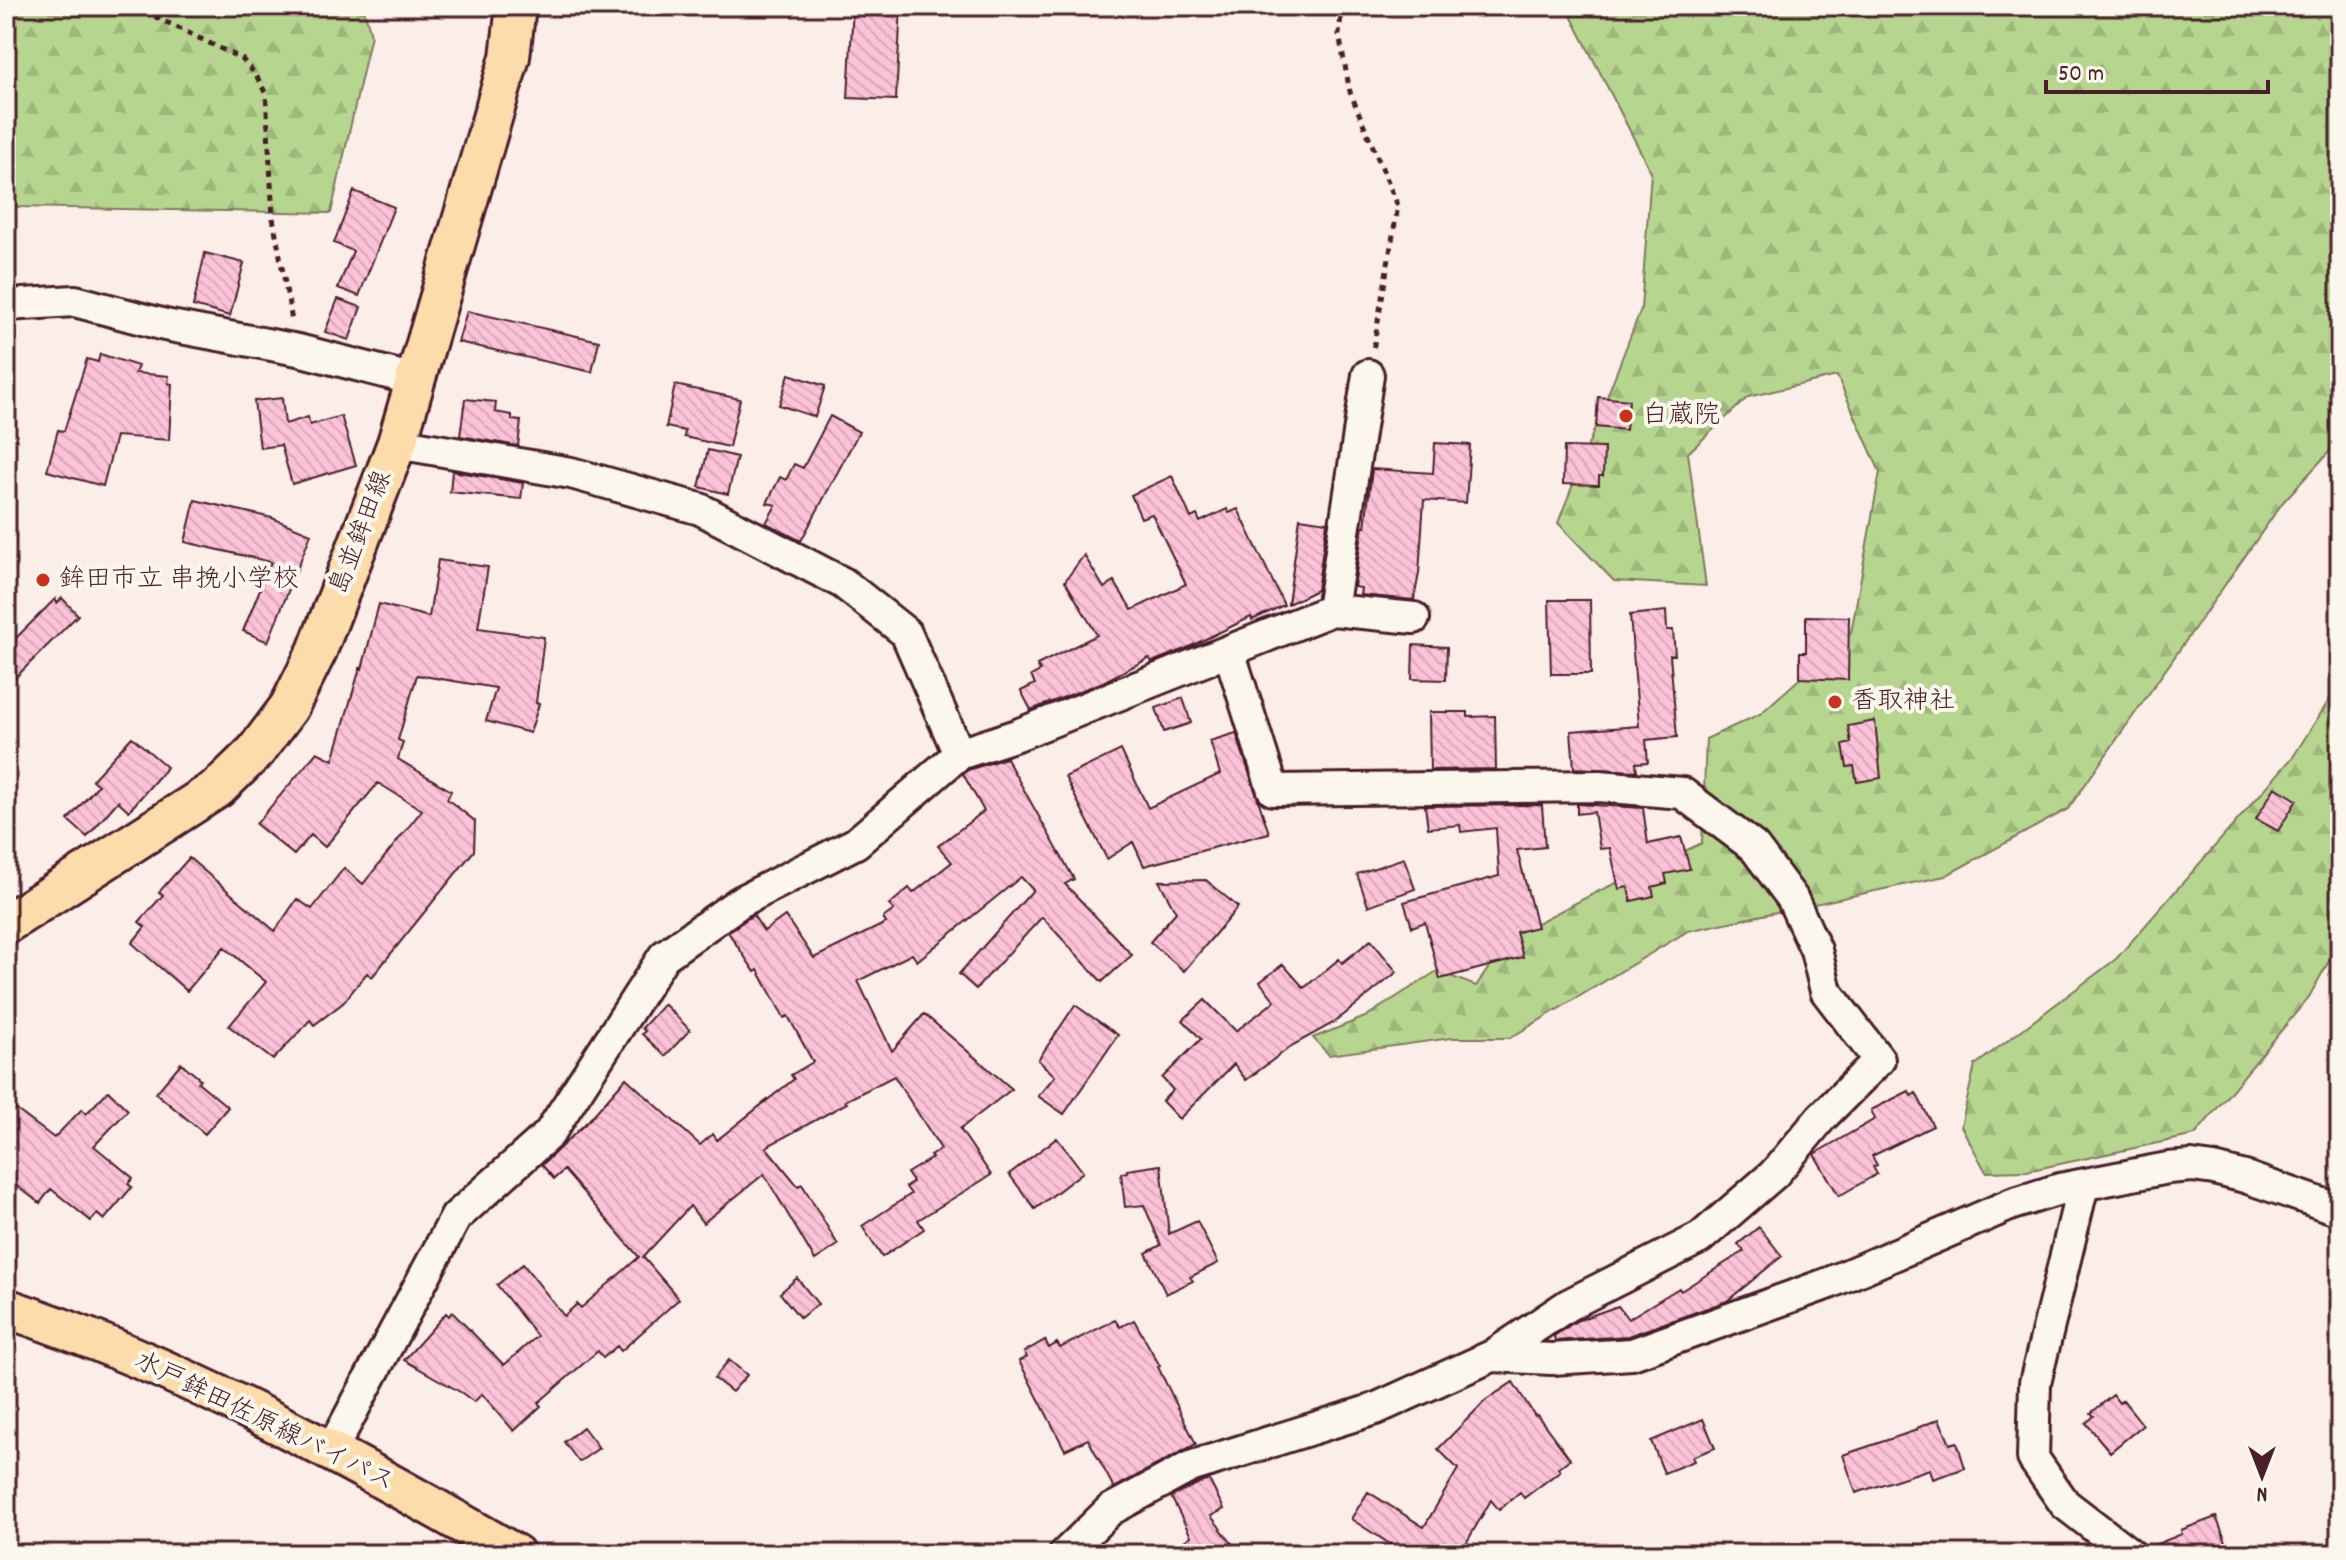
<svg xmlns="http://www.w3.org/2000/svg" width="2346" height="1560" viewBox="0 0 2346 1560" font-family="Dekko,'Klee One',sans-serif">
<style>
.forest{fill:url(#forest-firs);stroke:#807a5d;stroke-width:2}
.building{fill:url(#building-back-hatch);stroke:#4a1f2b;stroke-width:2}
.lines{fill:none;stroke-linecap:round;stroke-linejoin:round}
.minor-casing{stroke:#4a1f2b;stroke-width:36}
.major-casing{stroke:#4a1f2b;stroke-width:44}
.path{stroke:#4a1f2b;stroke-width:5;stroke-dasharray:6 6;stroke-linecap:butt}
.minor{stroke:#fbf7ec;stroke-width:30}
.major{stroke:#fddcac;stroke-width:38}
.poi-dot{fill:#c8321e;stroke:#fbf7ec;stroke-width:3}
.labels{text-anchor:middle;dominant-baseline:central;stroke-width:8;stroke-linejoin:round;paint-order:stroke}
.poi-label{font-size:26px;fill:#4a1f2b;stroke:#fbf7ec;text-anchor:start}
.street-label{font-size:26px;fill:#4a1f2b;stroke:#fbf7ec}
</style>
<defs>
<pattern id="forest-firs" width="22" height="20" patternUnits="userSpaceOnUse" patternTransform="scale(2)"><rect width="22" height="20" fill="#b6d68f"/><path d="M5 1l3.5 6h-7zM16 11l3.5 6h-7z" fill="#9eb77c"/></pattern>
<pattern id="building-back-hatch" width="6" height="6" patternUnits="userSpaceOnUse" patternTransform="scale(2)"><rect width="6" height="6" fill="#fcc3d8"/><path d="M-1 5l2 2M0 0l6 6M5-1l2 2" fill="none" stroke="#daa7ba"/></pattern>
</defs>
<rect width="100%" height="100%" fill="#fbede8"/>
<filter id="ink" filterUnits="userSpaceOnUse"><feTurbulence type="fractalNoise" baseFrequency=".0125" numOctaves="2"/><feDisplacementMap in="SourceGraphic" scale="16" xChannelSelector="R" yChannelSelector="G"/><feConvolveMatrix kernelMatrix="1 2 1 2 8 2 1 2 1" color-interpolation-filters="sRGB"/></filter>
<g filter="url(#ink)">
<path class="forest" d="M6,6h357l8,29 -40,178 -313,-6 -12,-22z
M1566,6h774v434l-57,62 -215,307 -123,67 -257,55 -178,107h-59l-122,17 -16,-17 52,-21 72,-46 39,15 34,-49 87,-45 105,-49 4,-104 54,-25 91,-81 29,-161 -43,-96 -89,21 -60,56 18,133 -92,-5 -56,-58 83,-214 10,-137z
M2340,683v258l-31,56 -114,138 -168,36 -41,1 -25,-46 14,-61 141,-106 177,-202z"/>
<path class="building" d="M853,6h48l-5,94 -48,-2z
M354,191l40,16 -35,89 -21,-8 15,-37 -19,-8z
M205,253l39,10 -14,53 -37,-10z
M338,299l23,8 -12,33 -24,-8z
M467,311l132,30 -7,31 -134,-30z
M100,354l38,12 -3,7 34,3 -1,7 4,1 -3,56 -53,-4 -13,50 -56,-15 11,-41 6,1 23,-72 11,3z
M789,374l36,12 -10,31 -36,-12z
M675,385l65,14 -11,48 -45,-10 1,-6 -19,-4z
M1598,397l31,3 -3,30 -30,-3z
M282,398l3,26 23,-7 2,8 31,-9 15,49 -64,19 -11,-39 -21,3 -6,-47z
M465,399l31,3 -1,10 17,3v5l9,1 -3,25 -58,-10z
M830,416l29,16 -58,109 -35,-18 10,-18 -9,-2 13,-26 6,3 8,-16 9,4z
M1435,443l35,2 -4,58 -42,-3 -5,73 -5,27 -54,-5 1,-7 -7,-1 9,-61 2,1 7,-58 61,4z
M1564,447l40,1 -1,28h-4v9l-36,-1z
M708,450l29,7 -9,37 -29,-7z
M452,471l71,12 -2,16 -71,-7z
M1172,476l19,42 6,-3 3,7 27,-13 2,4 9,-4 46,96 -32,15 -1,-3 -64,31 -35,14 -3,-4 -46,24 -72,28 -10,-19 14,-7 -4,-8 9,-5 -3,-6 60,-30 -32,-54 19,-26 20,33 10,-7 18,29 54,-26 -34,-70 -11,4 -10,-23z
M195,500l77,18 39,16 -43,108 -25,-11 28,-69 -86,-20z
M1300,518l27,4 -10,68 -29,14z
M438,560l50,7 -10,61 66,9 -8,66 3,1 -9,29 -44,-12 10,-33 -79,-13 -19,65 5,2 -5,17 53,32 -4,8 28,22 -1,30 -102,126 -5,-4 -24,30 -29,22 -4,-5 -37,40 -44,-34 37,-44 -42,-35 -37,44 -55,-48 13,-16 -6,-5 24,-27 -4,-3 30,-34 86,73 22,-32 15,10 32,-41 19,16 59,-74 -44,-27 -53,64 -14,-12 -17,20 -38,-31 61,-72 16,8 27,-92 2,1 17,-65 50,13z
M62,598l16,17 -72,72v-39l49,-49 2,4z
M1549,600h41l1,74h-40z
M1666,611l1,19h6l2,25h-5l7,82 -31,3 2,22 -12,1 1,8 -63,-3 -3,-37 68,-5 -9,-111z
M1806,616l43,1 -1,63 -48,-2v-26h6z
M1413,645l34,2 -1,33 -34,-1z
M1183,698l8,25 -27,9 -8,-24z
M1429,712h39v5l27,-1 1,53 -66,1z
M1875,721l6,57 -24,4 -3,-16 -7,1 -4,-22 8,-2 -3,-17z
M1236,733l33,100 -125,33 -11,-24 -26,17 -42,-82 56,-27 27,58 72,-34 -10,-33z
M132,737l35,30 -38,44 -11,-10 -31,36 -19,-17 30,-35 -6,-5z
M1006,758l68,121 -9,5 67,71 -30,27 -60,-65 -66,72 -17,-15 74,-84 -12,-13 -104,84 -5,-7 -54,27 34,70 32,-37 88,75 -52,40 31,46 -73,45 6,9 -42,28 -20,-31 49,-32 -5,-7 7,-5 -6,-9 25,-15 -2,-2 11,-7 -47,-73 -49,25 2,2 -81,44 32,39 4,-2 36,61 -23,15 -51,-86 -61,49 -13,-17 -47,51 36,42 -58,52 -4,-5 -14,12 -5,-7 -60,52 3,3 -27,25 -32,-37 -8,8 -12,-9 -58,-33 42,-47 3,3 3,-4 52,53 33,-29 -40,-51 26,-21 41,52 13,-12 4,4 58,-51 -75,-87 -10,9 -12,-14 47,-45 37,-42 74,67 13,-11 4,6 77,-61 -3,-4 22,-13 -25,-46 -4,2 -26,-48 -3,2 -27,-40 25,-17 11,16 21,-15 29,42 72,-35 -3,-5 11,-8 -5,-5 20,-17 4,5 39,-31 -14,-16 46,-35 -21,-37 5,-4z
M2275,787l22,13 -19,31 -22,-12z
M1577,804l66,4 5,36 33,-7 9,32 -25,5 2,9 -15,4 2,9 -23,5 -3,-14 -9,2 -9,-41 -10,1 -6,-37 -17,2z
M1542,805l3,42 -28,3 20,77 -21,5 7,25 -83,22 -15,-57 -13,5 -8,-25 95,-26 -3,-48 -35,4 -1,-7 -32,3 -3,-22z
M1404,858l11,31 -47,17 -11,-32z
M1206,880l32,27 -54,64 -34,-29 26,-30 -17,-31z
M1371,940l26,32 -62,50 -42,23 -47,35 -12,-16 -55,55 -17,-18 11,-11 -11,-12 39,-39 -18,-19 22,-20 31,31 39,-30 -15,-19 23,-18 21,24 35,-29 3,4z
M664,1004l26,26 -25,26 -23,-22 3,-3 -3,-3z
M1075,1005l43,30 -54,79 -26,-18 17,-20 -17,-16z
M181,1063l19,16 -2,3 30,25 -23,27 -49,-41z
M108,1091l20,19 -34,36 39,32 -5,6 4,3 -28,33 -7,-6 -6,7 -40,-32 -11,14 -34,-25v-76l48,36 28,-29 4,5z
M1909,1091l2,5 5,-3 17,33 -61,30 5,9 -4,2 4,7 -38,22 -25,-42 61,-35 -4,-9z
M1057,1138l26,34 -48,37 -26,-35z
M1161,1165l8,69 28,-13 21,42 -28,14 3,4 -27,13 -20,-41 15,-8 -17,-40 -19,2 -4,-34 7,-1 -1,-2z
M1759,1227l23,29 -55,45 -99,35 -73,5 -1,-5 22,-15 42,-15 10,13 51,-31 2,3 63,-40 -6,-7z
M797,1278l21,26 -18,14 -20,-25z
M1115,1320l5,7 14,-7 26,46 -2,1 38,77 -82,44 -26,-49 -23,11 -46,-89 8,-4 -3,-5 21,-12 4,8 8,-5 3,5z
M729,1360l18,15 -15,17 -18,-14z
M1513,1382l22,34 2,-1 33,44 -12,9 2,3 -36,27 -4,-6 -21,18 -8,-10 -31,54h-70l3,-8 -42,-27 17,-27 56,35 34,-58 -20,-20 48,-49z
M2113,1395l6,8 4,-3 20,25 -33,27 -24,-29 8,-7 -3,-3z
M1703,1419l12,29 -23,9 2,4 -30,12 -13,-32z
M1939,1419l11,25 7,-2 8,26 -32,11 -3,-10 -74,24 -13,-38 74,-25v-2z
M583,1427l16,21 -20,14 -15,-20z
M1209,1480l15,29 -13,7 29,38h-74l25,-18 -20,-39 26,-13z
M2216,1517l15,37h-83l-1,-6 35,-14 -1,-4z"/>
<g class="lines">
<g class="minor-casing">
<path id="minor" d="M6,305l69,-4 90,24 133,25 117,30
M397,443l174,30 129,36 143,74 63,50 53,121
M1332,610l36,-235
M2083,1185l-48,198 -2,75 32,46 65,50
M1492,1356l60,3 80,-5 197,-71 183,-79 48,-15 108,-21 24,-2 22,3 31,8 95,33
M331,1451l125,-234 93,-83 115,-178 76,-54 116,-59 103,-89 58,-19 315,-125 82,8
M1065,1554l45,-44 80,-43 185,-58 117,-53 76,-51 132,-67 74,-64 47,-56 58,-58 -53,-69 -10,-41 -24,-52 -38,-51 -72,-54 -83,-7 -326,4 -44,-139"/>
</g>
<g class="major-casing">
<path id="major" d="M6,924l212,-136 38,-37 33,-44 28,-56 80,-208 113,-386 6,-51
M6,1308c179,60 346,152 509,246"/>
</g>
<path class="path" d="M133,6l109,53 14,16 10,19 7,124 19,103
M1342,6l-3,28 11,58 48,114 -25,144"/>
<use href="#minor" class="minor"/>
<use href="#major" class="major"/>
</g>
</g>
<g class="poi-dot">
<circle cx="1626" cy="416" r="8"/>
<circle cx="43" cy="580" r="8"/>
<circle cx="1835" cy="702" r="8"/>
</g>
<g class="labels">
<g class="poi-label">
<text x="1642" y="416">白蔵院</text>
<text x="59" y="580">鉾田市立 串挽小学校</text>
<text x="1851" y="702">香取神社</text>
</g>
<g class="street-label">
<text transform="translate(362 533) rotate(-69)">島並鉾田線</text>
<text transform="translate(264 1423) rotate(26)">水戸鉾田佐原線バイパス</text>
</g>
</g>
<rect width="2346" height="1560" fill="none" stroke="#fbf7ec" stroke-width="32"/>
<rect x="16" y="16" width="2314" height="1528" fill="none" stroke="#4a1f2b" stroke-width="3" filter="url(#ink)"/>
<g transform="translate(2262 1476) rotate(180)" stroke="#fbf7ec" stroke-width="6" paint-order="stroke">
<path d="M0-6L14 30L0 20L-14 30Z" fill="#4a1f2b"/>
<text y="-12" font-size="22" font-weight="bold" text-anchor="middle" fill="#4a1f2b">N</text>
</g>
<path d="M2046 80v12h222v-12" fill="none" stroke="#4a1f2b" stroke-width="4"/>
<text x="2058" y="80" font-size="24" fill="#4a1f2b" stroke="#fbf7ec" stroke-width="6" paint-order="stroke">50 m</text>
</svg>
